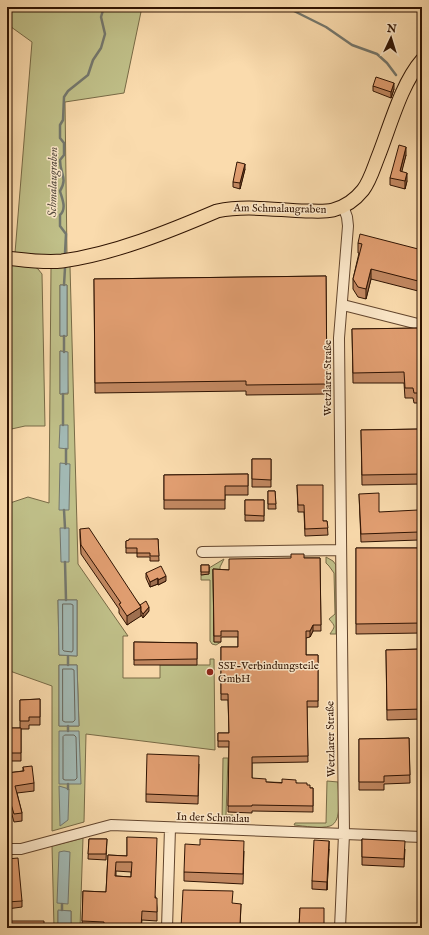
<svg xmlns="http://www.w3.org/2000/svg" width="429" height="935" viewBox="0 0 429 935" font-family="'IM FELL English',serif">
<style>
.green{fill:#c0c089;stroke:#786a46;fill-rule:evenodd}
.water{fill:#a2b9b4;stroke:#74776d}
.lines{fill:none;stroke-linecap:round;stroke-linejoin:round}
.shore{stroke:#68665b;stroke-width:1}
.stream{stroke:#74776d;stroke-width:2.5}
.minor-casing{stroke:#62452d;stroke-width:12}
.major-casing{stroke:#2f1302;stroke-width:15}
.minor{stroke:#fce8ca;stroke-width:10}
.major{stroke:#fadbad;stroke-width:13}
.wall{fill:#c28861;stroke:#2f1302;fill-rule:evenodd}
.shaded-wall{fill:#9e6f4f;stroke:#2f1302}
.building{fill:#e19e71;stroke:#2f1302;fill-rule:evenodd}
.poi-dot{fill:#8f2418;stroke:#fce8ca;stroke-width:1.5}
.labels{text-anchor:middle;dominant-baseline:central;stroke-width:3;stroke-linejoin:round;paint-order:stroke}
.street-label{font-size:11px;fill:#2f1302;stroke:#fce8ca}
.poi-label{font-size:11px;fill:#2f1302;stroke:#fce8ca;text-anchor:start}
.water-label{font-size:12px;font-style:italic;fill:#574d40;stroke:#fce8ca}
</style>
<rect width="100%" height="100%" fill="#fadbad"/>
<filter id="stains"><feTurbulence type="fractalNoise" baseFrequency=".005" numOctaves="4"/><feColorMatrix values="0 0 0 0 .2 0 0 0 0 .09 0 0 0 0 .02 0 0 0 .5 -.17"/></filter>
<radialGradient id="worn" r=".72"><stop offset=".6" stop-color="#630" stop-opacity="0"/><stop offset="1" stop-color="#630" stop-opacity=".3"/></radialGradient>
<path class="green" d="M7,7h135l-18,86 -59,9 2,154 -52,-3 17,-211 -25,-18z
M7,263l28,4 3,2 4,5 3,152h-20l-18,4z
M70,266l8,298 50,72h-5v42h37v-13h50v-6h4l1,91 -129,-16 -2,88 -32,9v-145l-45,-16v-166l21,-7 21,6 2,-236zM60,285h7v51h-7zM60,351l7,1 1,42h-8zM58,600h19v56l-18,-1zM59,665h18l2,61h-20z
M326,557l7,4 3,4v69h-6c5,-8 6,-7 -1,-15l6,-5 -1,-41 -5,-7 -3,-3z
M224,559l-4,8v3h-7l1,72h7l-5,3 -4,-1 -2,-3v-61h-9v-5l8,-1v-6z
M223,758h5l-2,57h7v8h-11z
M327,781l11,1c0,11 5,40 -8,44 -9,3 -26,0 -36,-1l1,-2h31z
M83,838l-3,90h-9v-17h-13v17h-4l-2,-82z"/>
<path class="water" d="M60,285h7v51h-7z
M60,351l8,1v41l-8,1z
M60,425h8v24l-9,-1z
M60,463l10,1 -1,46h-10z
M60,528h9v34h-8z
M58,600h19v56l-18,-1z
M59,665h18l2,61h-20z
M59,731h20l2,53h-22z
M59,786l10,3 -1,31 -8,6z
M64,851l6,1 -2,52 -11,-1 2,-51z
M58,910l13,1v17h-13z"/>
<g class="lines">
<path class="shore" d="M63,604h8l2,1v45l-1,2 -8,-1 -1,-1z
M63,669h9l2,1 1,50 -2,2h-8l-2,-1z
M65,735h9l2,2 1,41 -2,2h-10l-2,-1v-42z"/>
<path class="stream" d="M286,7l40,20 26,18 25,9 10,9 9,12
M65,253l1,-19 -6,-8v-11c7,-7 2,-16 0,-24 8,-13 0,-17 0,-31l4,-5v-12l-4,-5v-13l3,-5 1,-23 4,-6 20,-16 5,-15 8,-12 4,-14 -4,-17 3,-10
M64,285l1,-17
M64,336v16
M63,394v31
M66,449v15
M64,510l1,18
M65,562l1,38
M68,656v9
M68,726v5
M68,784v5
M62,910v-6"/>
<g class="minor-casing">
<path id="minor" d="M343,305l79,20
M202,552l139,-2
M7,849h14l90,-24 311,12
M167,928l3,-100
M340,928l4,-94 -5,-496 9,-112 -1,-9 -4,-11"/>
</g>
<g class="major-casing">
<path id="major" d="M7,258c18,2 37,5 55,3 52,-7 108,-30 155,-50 29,-6 59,-1 89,0 8,0 19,1 27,-1 12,-3 22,-10 30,-20 7,-9 11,-23 15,-33 12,-30 23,-73 44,-97"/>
</g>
<use href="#minor" class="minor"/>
<use href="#major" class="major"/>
</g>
<path class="wall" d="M373,86l21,3 -3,9 -18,-7z
M406,155l-5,17 6,9 -2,8 -15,-4v-7z
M245,169l-5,20 -7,-2v-5z
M358,243l64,7v42l-51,-13 -5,20 -8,-2 -5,-8v-10l6,-26h-1z
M326,276l1,118 -81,1v-4l-151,2 -1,-114z
M422,328v75h-8l-1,-5h-8l-1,-15h-51l-1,-54z
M422,429v55l-60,1 -1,-55z
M252,459h19v28h-19z
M248,474v21h-23v14h-61v-34z
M297,485l26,36h4l1,14 -23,1 -1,-24h-6z
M268,491h7l1,18h-8z
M359,494l20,18 40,20v8l-58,2z
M245,500h19v21h-19z
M80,529l60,76 9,6 -6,7 -2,-3 -14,10 -8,-12v-4l-38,-55 -1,-17z
M158,539l1,22h-9v-4h-13v-4h-11v-12z
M356,548h66v85l-66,1z
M304,558h16l1,73h-8l-3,6 -4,1v17h12v52h-11l1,55 -56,1v15l14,4 30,1 11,2 3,3h3v24l-61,-1v2l-24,-1 1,-65h-11v-14h11l-1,-33h-7v-53h17v-10h-17v5h-7l-1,-73 16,1z
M201,565h8v9l-8,1z
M146,573l20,8 -8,4v-1l-8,3 -4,-9z
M134,642l63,1v22h-63z
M422,649v70l-35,1 -1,-70z
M40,699v26h-11v4h-8v32h-12v-11h-2v-22h13v-28z
M409,738l1,45 -26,1v6h-25v-51z
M199,764l-1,40 -52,-2v-8z
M23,767l11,16v8l-17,2 5,20v8l-8,1 -7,-25v-24l16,-2z
M127,837l29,61 1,10v13l-15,-1 -1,8h-59l1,-37 23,1 2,-37 19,1zM116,871l15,1v5l-15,-1z
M89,839h18l-1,21 -18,-1z
M362,839l43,10 -1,18 -42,-2z
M329,849l-2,41 -15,-1v-8z
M244,851l-1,33 -59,-3v-9z
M7,859l15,42v6l-15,2z
M300,908l24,20h-25z"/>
<path class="shaded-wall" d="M394,83v6l-3,9v-6z
M406,147v8l-6,24v-8z
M245,164v5l-5,20v-6z
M407,173v8l-2,8v-8z
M371,269v10l-5,20v-10z
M166,576v5l-8,4v-5z
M158,578v6l-8,3v-5z
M141,607v9l-14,9v-9z
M149,607v4l-6,7v-4z
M313,625v6l-3,6v-6z
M329,841v8l-2,41v-8z
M241,904l-1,24h-8v-1z"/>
<path class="building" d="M376,77l18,6 -3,9 -18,-6z
M399,145l7,2 -6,24 7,2 -2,8 -15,-3z
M237,162l8,2 -5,19 -7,-1z
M360,234l62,16v32l-51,-13 -5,20 -8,-2 -5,-8 9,-35 -4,-1z
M326,276l1,108 -81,1v-4l-151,2 -1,-104z
M422,328v65h-8l-1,-5h-8l-1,-16 -51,1 -1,-44z
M422,429v45l-60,1 -1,-45z
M252,459h19v21l-19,-1z
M248,474v12h-23v14h-61v-25z
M297,485h26v36h4l1,7 -23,1 -1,-24h-6z
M268,491h7l1,13h-8z
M379,493v19l39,-2 1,22 -58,2 -2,-40z
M245,500h19v16l-19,-1z
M89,528l52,79 -14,9 -8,-12 2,-1 -40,-58 -1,-16z
M129,539h29l1,17h-9v-3h-13v-5h-11v-7l3,-1z
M356,548h66v75l-66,1z
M291,554h13v4h16l1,67h-8l-3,6h-4v24h12v46h-11l1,55 -56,1v21l14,1v3l16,1v-4l14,1v3h11v2h3v3h3v18l-61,-1v1h-24l1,-65h-11v-8h11l-1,-39h-7v-47h17v-16h-17v5h-7l-1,-67 16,1v-11l62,-1z
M201,565h8v7h-8z
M161,566l5,10 -8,4v-2l-8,4 -4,-9z
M146,601l3,6 -6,7 -2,-3v-4l-1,-2z
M134,642l63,1v16l-63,1z
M422,649v60l-35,1 -1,-60z
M40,699v18h-11v4h-9v-21z
M7,728h14v25h-12v-11h-2z
M409,738l1,37 -26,1v6h-25v-43z
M147,754l52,2 -1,40 -52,-2z
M32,766l2,17 -19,3 7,27 -8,1 -7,-23v-18l17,-2 -1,-4z
M127,837l30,1 -2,60h2v14l-15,-1 -1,17h-31v-3h-6v-3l-22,-1 1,-30 23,1 2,-37 19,1zM116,862h16l-1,15 -16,-1z
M89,839h18l-1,15h-18z
M200,839l44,2 -1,33 -59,-2 1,-28 15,1z
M362,839l43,2 -1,18 -42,-2z
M314,840l15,1 -2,41 -15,-1z
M18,858l4,43 -15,1v-43z
M183,890l50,1 -1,12 9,1 -1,21 -8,2v1h-51z
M300,908h24v20l-25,-1z
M7,921h37v7h-37z"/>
<circle class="poi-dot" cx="210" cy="672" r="4"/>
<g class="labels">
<g class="street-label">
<text transform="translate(280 209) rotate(1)">Am Schmalaugraben</text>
<text transform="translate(328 378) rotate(-90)">Wetzlarer Straße</text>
<text transform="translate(331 739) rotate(-91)">Wetzlarer Straße</text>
<text transform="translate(213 818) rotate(2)">In der Schmalau</text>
</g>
<g class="poi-label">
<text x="218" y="666">SSF-Verbindungsteile<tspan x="218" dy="13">GmbH</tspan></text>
</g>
<g class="water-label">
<text transform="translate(53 182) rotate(-89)">Schmalaugraben</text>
</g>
</g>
<rect width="429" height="935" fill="none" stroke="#fadbad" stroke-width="24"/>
<rect x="8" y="8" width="413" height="919" fill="none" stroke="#2f1302" stroke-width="2"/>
<rect x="12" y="12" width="405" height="911" fill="none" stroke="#2f1302"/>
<g transform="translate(391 38) rotate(4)" stroke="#fce8ca" stroke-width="3" paint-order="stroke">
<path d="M0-3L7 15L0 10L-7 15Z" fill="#2f1302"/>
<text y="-6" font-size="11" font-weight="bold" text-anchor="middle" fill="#2f1302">N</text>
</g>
<rect width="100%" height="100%" filter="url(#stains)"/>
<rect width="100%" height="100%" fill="url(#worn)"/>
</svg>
